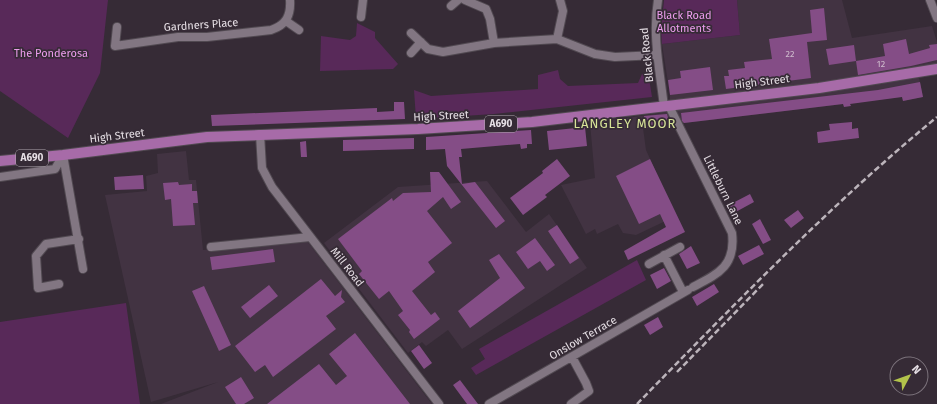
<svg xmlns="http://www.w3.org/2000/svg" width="937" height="404" viewBox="0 0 937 404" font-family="'Fira Sans',sans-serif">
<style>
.built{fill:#423342}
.green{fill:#582959}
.building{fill:#844d86}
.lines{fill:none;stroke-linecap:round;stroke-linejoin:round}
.minor-casing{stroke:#514951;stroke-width:10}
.major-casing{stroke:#514951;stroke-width:12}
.minor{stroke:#827682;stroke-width:8}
.major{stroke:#a76ba8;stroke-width:10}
.rail{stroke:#bcb4bb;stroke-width:2.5;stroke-dasharray:6 3;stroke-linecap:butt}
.labels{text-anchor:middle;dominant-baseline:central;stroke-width:3.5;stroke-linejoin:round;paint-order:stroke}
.number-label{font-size:9px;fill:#cdbacc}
.shield{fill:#362b36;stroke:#b0a8b0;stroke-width:1}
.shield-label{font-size:10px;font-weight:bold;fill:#e5dee4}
.park-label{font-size:11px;fill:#ed9dee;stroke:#362b36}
.street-label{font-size:11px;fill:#e5dee4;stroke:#362b36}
.quarter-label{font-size:13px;letter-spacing:1px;fill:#d7e497;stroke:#362b36}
</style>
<rect width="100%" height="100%" fill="#362b36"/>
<path class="built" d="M737,0h105l10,38 80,-12 5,16v27l-19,4 5,24 -20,4 -1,-4 -259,31 3,22 30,66 -40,19 -13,-2 -5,-9 -21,10 -2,-5 -9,5 -25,-49 34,-7 -5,-55 80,-11v-17l-8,-51 78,-9z
M186,151l3,29h7l7,70 104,-9 125,163h-271l57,-22 -67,20 -46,-207 42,-4 -1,-15 12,-3 -1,-19z
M487,181l39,51 23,-18 38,54 -125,81 -14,-19 -22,16 -4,-4 -14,11 -84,-110 74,-56z"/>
<path class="green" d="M0,0h108l-8,73 -32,65 -68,-47z
M664,0h73l3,35 -78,9 -1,-13z
M357,23l18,9v6l23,26 -5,5 -73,2 1,-35 29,4 6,-4z
M558,70l2,9 8,7 70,-3 4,-9 6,-2 4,25 -158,17 -78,5 -2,-29 17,6 107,-7v-14z
M637,260l9,20 -170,95 -5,-7 14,-9 -6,-10z
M126,303l14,101h-140v-82z"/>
<path class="building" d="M824,8l3,32 -20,2 4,36 -85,11 -2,-13h5l-1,-6 17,-2 -1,-6 28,-3 -3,-20 43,-6 -2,-23z
M906,39l3,15 21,-6 -1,-3 8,-1v16l-26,6 -53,9 -2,-14 29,-5 -2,-12z
M854,45l2,16 -27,4 -3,-16z
M710,67l3,23 -43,5 -2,-15 13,-2 -1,-7z
M920,82l3,15 -20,4 -1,-4 -52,7 1,2 -7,1 -1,-3 -159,19 -2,-2 -1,-8 197,-23z
M394,102h10l1,17 -193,7 -1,-11 166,-7v4l17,-1z
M667,114l3,11 -25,3 -1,-12z
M852,122v7l6,-1 1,10 -41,5 -1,-11 13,-2 -1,-6z
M585,127l2,19 -38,4 -2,-19z
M531,130l1,14h-5v4l-6,1 -1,-5 -59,5 1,8h-3l3,27 13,-2 30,39 -9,7 -49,-62 -2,-17 -19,1v-13z
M414,138v11l-71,2v-11z
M306,141l1,16h-6l-1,-15z
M557,159l13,17 -25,19 2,2 -24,18 -13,-17 33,-25 -1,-2z
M650,159l35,73 -57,28 -4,-9 42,-24 -6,-13 -21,10 -23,-48z
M430,172h9l22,30 -10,7 -8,-12 -16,14 25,32 -24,19 7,10 -23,19 19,24 4,-3 5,7 -26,20 -5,-7 1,-2 -12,-15 5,-4 -14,-20 -10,8 -20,-25 3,-3 -24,-32 54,-41 1,3 10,-8 28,-1z
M143,175l1,14 -29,1 -1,-13z
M178,182l1,3 13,-1v7h5l1,12h-5l2,22 -22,1 -2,-27 -6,1 -2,-17z
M750,194l4,8 -22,12 -5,-8z
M798,210l6,8 -13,10 -7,-8z
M760,219l11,21 -8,4 -11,-20z
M557,225l22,33 -9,6 -22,-33z
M535,238l20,27 -8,6 -7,-10 -12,8 -12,-17z
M759,245l5,9 -21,11 -5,-9z
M691,246l9,17 -13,6 -8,-15z
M273,249l2,13 -63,8 -2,-13z
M499,254l26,34 -55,40 -12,-17 42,-33 -11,-18z
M664,268l7,13 -14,8 -7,-14z
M321,279l14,17 7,-6 -1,7 4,5 -19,14 10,13 -63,48 -8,-12 -10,7 -20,-26z
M714,284l5,8 -22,14 -5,-9z
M269,285l9,11 -28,22 -9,-11z
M204,286l27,59 -12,6 -27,-60z
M658,317l5,10 -13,8 -6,-10z
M355,333l55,71h-143l52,-40 17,21 11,-9 -18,-22z
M419,345l13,18 -8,6 -13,-18z
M241,377l13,21 -10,6h-8l-11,-17z
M460,380l18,24h-11l-14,-19z"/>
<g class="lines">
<g class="minor-casing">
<path id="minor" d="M465,0l21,9 4,10 4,24
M658,0c-6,36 2,71 6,107
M930,0l7,18
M451,6l7,-6
M361,17l2,-17
M286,21l13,9
M117,27l-2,19 63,-9h29l64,-7c15,-5 20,-14 19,-30
M411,33l17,16 15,3 51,-9 63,-4 38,15 20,3 42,-2
M557,39l6,-28 -3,-11
M411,53l10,-11
M669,106l63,127c4,33 -14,41 -39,54
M260,134l2,34 10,19 167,217
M63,155l20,114
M0,177l55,-8 8,-14
M211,247l99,-10
M664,255l19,37
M649,264l31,-17
M59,284l-21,4 -2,-32 10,-12 33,-5
M489,404l199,-114
M571,404l18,-13 -3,-8 -14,-26"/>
</g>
<g class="major-casing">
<path id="major" d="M0,161l63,-6 144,-18 211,-8 114,-7 287,-34 118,-19"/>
</g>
<use href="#minor" class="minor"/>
<use href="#major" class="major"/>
<path class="rail" d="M677,372l87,-89
M637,404c97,-99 193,-199 300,-287"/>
</g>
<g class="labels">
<g class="number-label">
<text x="790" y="54">22</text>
<text x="881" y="64">12</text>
</g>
<g class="shield">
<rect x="485" y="116" width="32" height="16" rx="3"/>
<rect x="16" y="150" width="32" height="16" rx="3"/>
</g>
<g class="shield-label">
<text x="501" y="124">A690</text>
<text x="32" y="158">A690</text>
</g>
<g class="park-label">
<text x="684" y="15">Black Road<tspan x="684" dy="13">Allotments</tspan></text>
<text x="51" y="53">The Ponderosa</text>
</g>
<g class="street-label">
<text transform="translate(201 25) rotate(-4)">Gardners Place</text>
<text transform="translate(647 55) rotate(-96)">Black Road</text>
<text transform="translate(762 82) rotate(-7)">High Street</text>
<text transform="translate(441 116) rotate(-3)">High Street</text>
<text transform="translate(117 136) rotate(-7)">High Street</text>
<text transform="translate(723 190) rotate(64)">Littleburn Lane</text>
<text transform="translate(347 267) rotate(52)">Mill Road</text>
<text transform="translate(583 338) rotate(-30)">Onslow Terrace</text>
</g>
<g class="quarter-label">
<text x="625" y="123">LANGLEY MOOR</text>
</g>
</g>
<g transform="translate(909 376) rotate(49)"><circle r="19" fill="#362b36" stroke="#7c737c"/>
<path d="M0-3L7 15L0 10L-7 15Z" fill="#b2c34b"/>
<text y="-6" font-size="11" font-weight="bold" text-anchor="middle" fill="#e5dee4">N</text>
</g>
</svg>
